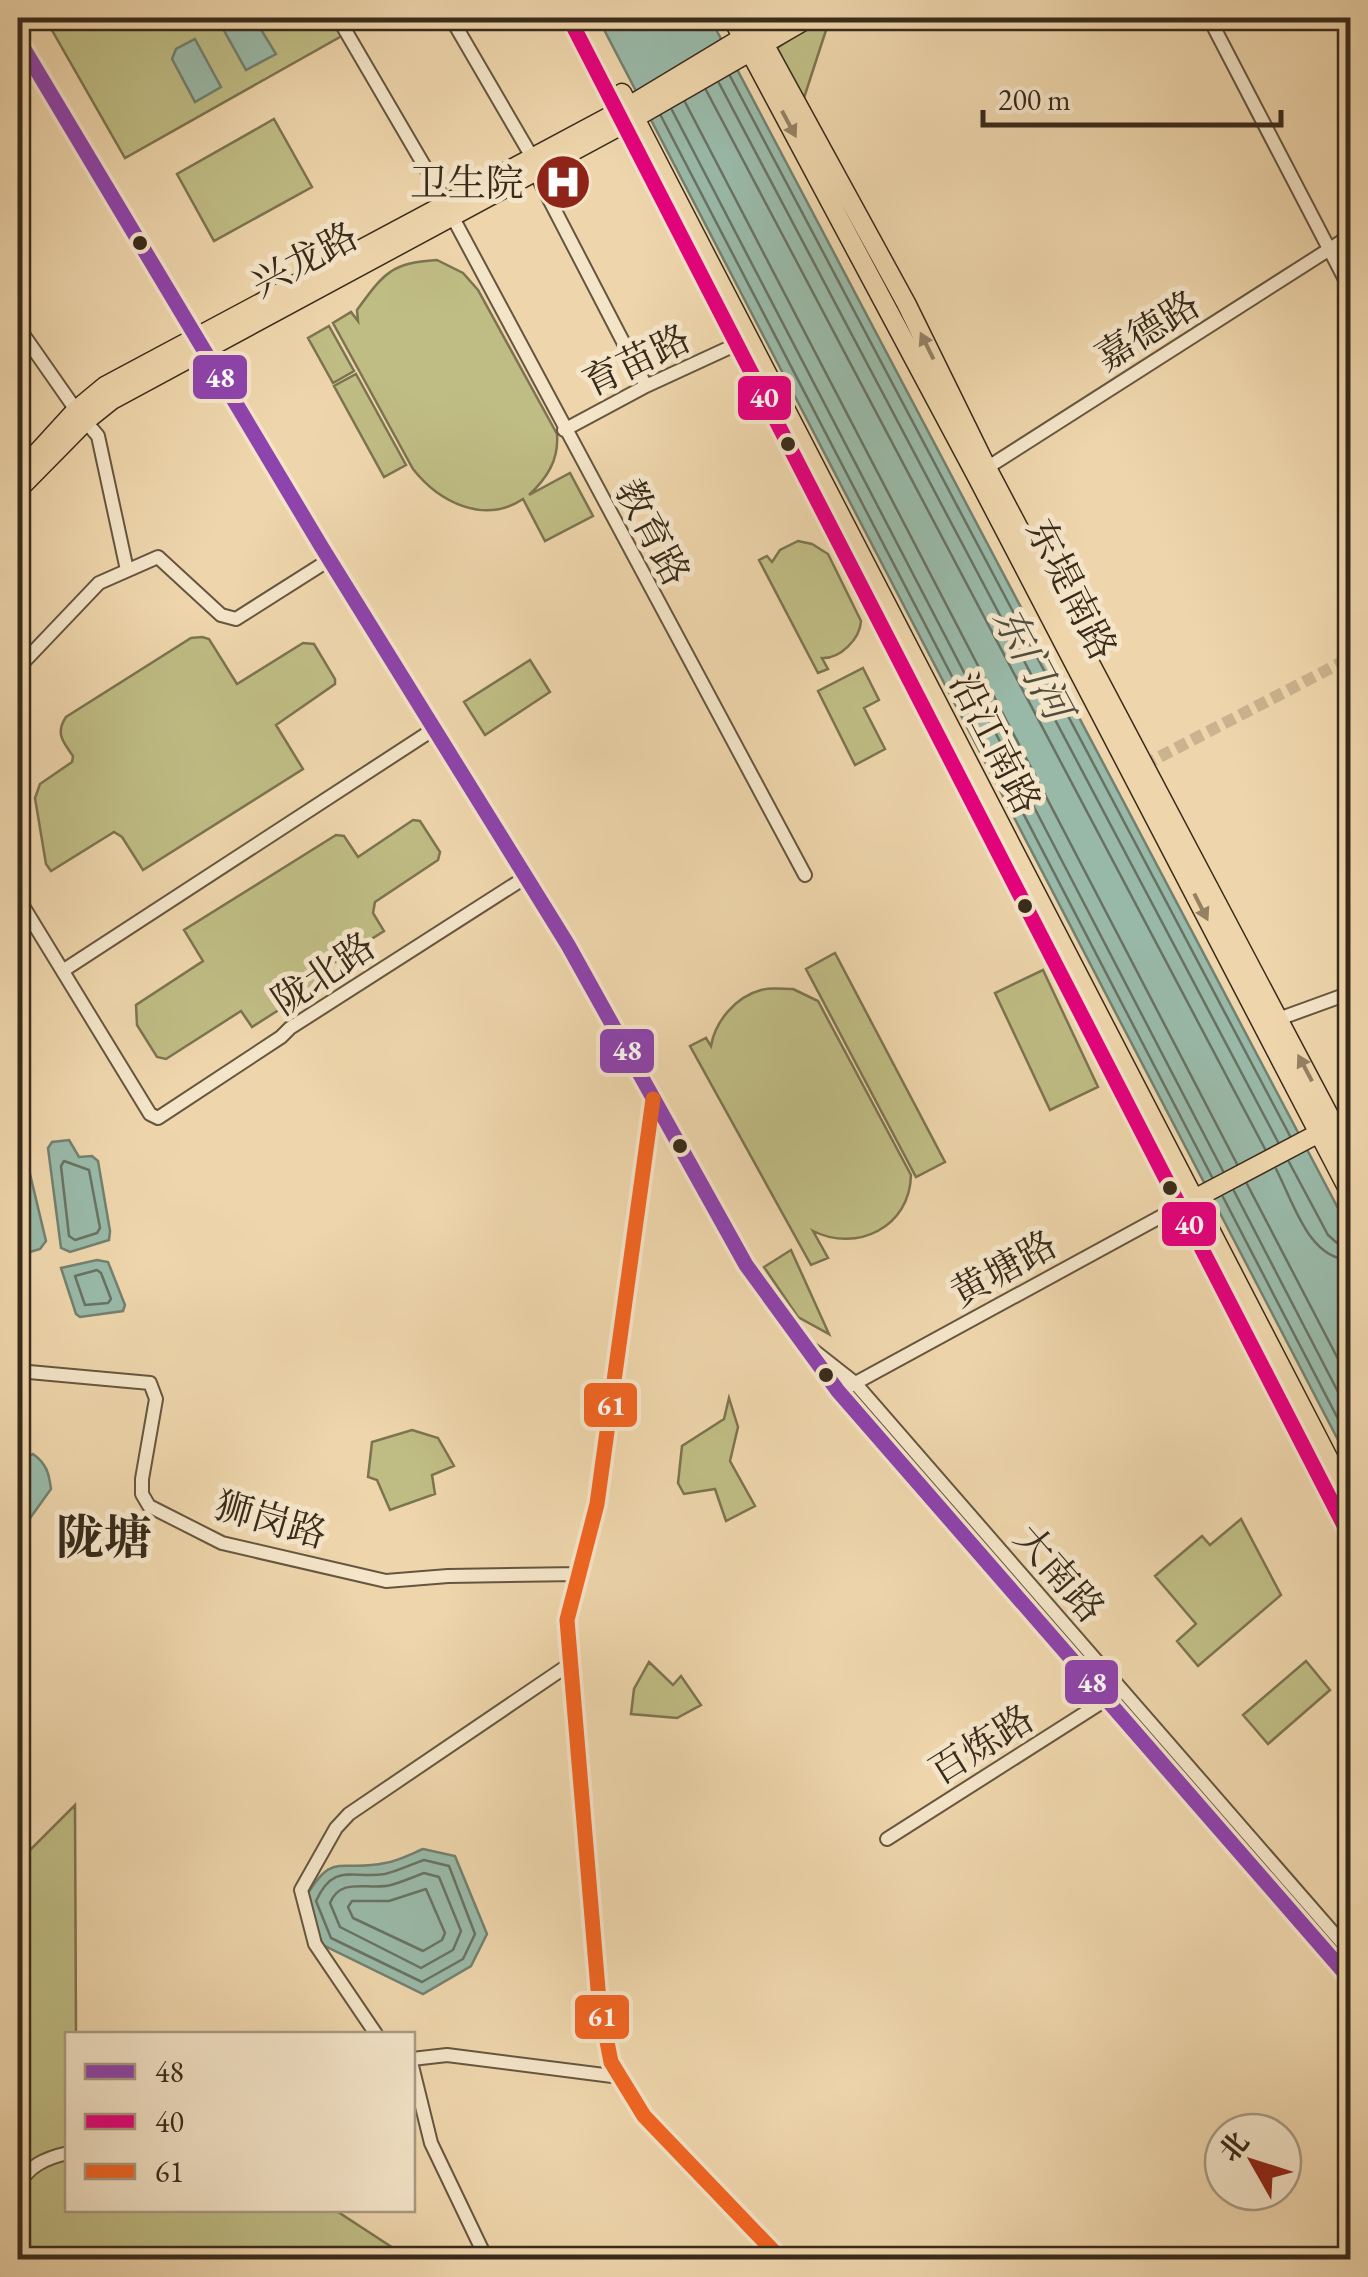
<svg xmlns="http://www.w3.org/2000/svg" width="1368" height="2277" viewBox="0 0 1368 2277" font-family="'EB Garamond','Noto Serif SC',serif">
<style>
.green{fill:#bfbc84;stroke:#7c7450;stroke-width:2.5}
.water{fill:#99b9a8;stroke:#738070;stroke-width:2.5}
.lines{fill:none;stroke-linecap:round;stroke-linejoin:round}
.shore{stroke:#697262;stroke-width:2.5}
.minor-tunnel{stroke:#cab38e;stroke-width:12;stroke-dasharray:12 6;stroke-linecap:butt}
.minor-casing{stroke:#66563f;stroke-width:16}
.major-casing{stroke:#392b1b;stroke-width:21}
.minor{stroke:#f4e4c8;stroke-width:12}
.major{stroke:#eed5ab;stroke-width:18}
.bus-1-casing{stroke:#f4e4c8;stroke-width:22}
.bus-2-casing{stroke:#f4e4c8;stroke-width:22}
.bus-3-casing{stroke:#f4e4c8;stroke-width:22}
.bus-1{stroke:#8e44ad;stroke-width:15}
.bus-2{stroke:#e5007d;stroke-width:15}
.bus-3{stroke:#f26522;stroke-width:15}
.oneway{fill:#948063}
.bus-dot{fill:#392b1b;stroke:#f4e4c8;stroke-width:4}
.labels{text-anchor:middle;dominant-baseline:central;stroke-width:10;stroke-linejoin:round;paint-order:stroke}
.poi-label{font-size:38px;fill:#392b1b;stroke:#f4e4c8;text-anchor:end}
.street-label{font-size:38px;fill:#392b1b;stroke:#f4e4c8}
.water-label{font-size:40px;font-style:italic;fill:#514e3e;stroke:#f4e4c8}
.district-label{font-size:48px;font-weight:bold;fill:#392b1b;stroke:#f4e4c8}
.line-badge{stroke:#f4e4c8;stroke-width:4}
.badge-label{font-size:28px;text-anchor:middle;font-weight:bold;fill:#fff}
</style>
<rect width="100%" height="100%" fill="#eed5ab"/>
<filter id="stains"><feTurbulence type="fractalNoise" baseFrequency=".002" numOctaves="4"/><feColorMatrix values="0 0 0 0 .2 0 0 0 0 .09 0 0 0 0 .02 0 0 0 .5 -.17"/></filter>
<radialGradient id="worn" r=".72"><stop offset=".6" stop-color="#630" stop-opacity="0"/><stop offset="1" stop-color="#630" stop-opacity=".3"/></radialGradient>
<path class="green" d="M45,18h293l9,15 -222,125z
M822,18h8l-27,83 -26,-53z
M274,119l38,68 -98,54 -37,-67z
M437,260l26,13 15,17 79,144c2,26 -10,44 -28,61l41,-22 23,43 -48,25 -22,-42c-39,26 -84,3 -110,-30l-80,-146 18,-11 7,9 -1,-11c27,-37 34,-47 80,-50z
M329,326l25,45 -21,12 -25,-45z
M356,374l50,91 -22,12 -50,-91z
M798,541l14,3 16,10 33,67c-1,18 -21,38 -39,37l6,11 -10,4 -59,-113 8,-4 5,6 8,-12z
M202,637l7,2 28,45 66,-41 11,1 21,35v5l-59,41 27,44 -160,101 -21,-33 -8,-5 -63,39 -5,-7 -11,-66 5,-14 32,-22 1,-6c-10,-14 -18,-23 -7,-39l125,-79z
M530,660l20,32 -65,43 -21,-33z
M863,668l16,32 -15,8 21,41 -30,16 -37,-74z
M413,820l7,1 20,31 -2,8 -63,42 -2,11 11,18 -60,38 5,9 -77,49 -11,-16 -75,48 -9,-2 -20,-32 -1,-20 67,-44 -19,-31 152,-95 8,1 14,21z
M835,953l110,209 -29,15 -110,-208z
M1043,970l55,117 -48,23 -55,-117z
M793,989l25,12 93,174c-1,52 -54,78 -98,56l15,27 -17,7 -121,-219 16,-8 5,8c4,-24 24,-49 50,-56 9,-3 23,-1 32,-1z
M791,1250l38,84 -31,-17 -34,-50z
M729,1398l9,29 -8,34 25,45 -29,15 -11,-32 -31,5 -6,-11 4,-37 42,-27z
M412,1430l26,8 16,28 -22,9 3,19 -45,16 -13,-30 -9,-3 4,-35z
M1241,1519l40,76 -83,71 -21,-25 19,-17 -41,-48 47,-40 8,9z
M1306,1661l24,29 -62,54 -25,-29z
M649,1662l24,23 8,-9 20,29 -24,13 -46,-4 3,-25z
M75,1805l1,229h-8v176h267l75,49 -392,1v-398z"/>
<path class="water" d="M217,18h37l22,36 -30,16z
M598,18h112l640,1213v232z
M195,39l26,48 -26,15 -23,-43 4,-10z
M69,1140l10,17 13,-1 6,5 12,70 -1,9 -39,12 -9,-4 -13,-100 4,-6z
M30,1174l16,67 -6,8 -20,6 -2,-77z
M97,1260l11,2 17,43 -2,6 -43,6 -4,-3 -15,-46z
M33,1454c14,10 16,20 18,35l-33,46v-74z
M423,1849l32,7 32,78 -16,32 -48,28 -100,-49 -19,-45c29,-51 35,-27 81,-37 13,-2 26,-9 38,-14z"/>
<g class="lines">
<path class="shore" d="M730,76l560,1060
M719,83l559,1059
M706,90l559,1059
M685,102l552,1062
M672,110l551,1061
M661,116l551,1061
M64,1161l25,9 11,58 -3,5 -22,7 -6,-4 -8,-70z
M1289,1162l39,73 9,8 13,2
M1276,1169c17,32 32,90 74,91
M1247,1184l103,198
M1234,1191l116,224
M1223,1197l127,245
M97,1270l4,3 10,26 -3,4 -23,2 -10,-29z
M424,1860l25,6 26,68 -12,25 -41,23 -91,-44 -15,-37c18,-39 36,-22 69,-27 13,-3 27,-10 39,-14z
M424,1873l15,4 22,54 -8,19 -32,18 -81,-41 -10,-24c11,-27 39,-12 61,-18 11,-3 22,-8 33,-12z
M426,1889l19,44 -3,7 -19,11 -70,-33 -5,-11 4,-6h37z"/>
<path class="minor-tunnel" d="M1144,765l206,-107"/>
<g class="minor-casing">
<path id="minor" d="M338,18l108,185
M451,18l81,139
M1209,18l141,271
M18,39l303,507 247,399 178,320 92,126 512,588
M535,172l111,214
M452,216l353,659
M18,327l58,83 22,26 29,134
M564,430l82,-44 89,-41
M982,471l368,-235
M18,668l81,-85 59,-26 63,58 15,4 93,-59
M18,898l132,216 8,4 123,-81 9,-9 236,-151
M64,970l370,-241
M1273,1021l77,-28
M653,1099l-56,405 -30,116 32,381 12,61 33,54 138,144
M813,1350l42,33 495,569
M18,1371l132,12 6,16 -14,80v15l7,12 73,37 164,38 62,-5 131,-2
M850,1386l334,-182
M887,1839l220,-140
M376,2034l-61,-90 -14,-54 35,-62 13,-14 221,-150
M412,2059l35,-4 173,22
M412,2066l19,77 56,117
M18,2187c9,-21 28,-29 50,-34"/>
</g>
<g class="major-casing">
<path id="major" d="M569,18l781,1519
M732,18l244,457 374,718
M750,18l156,285 81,165 363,687
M622,93l728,1407
M34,456l42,-46 29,-24 524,-280 146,-88
M18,490l69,-70 25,-20 530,-286 167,-96
M1196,1198l123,-65"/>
</g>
<use href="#minor" class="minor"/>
<use href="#major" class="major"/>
<g class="bus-1-casing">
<path id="bus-1" d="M18,39l303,507 247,399 178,320 92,126 512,588"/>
</g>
<g class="bus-2-casing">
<path id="bus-2" d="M569,18l781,1519"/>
</g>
<g class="bus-3-casing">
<path id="bus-3" d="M653,1099l-56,405 -30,116 32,381 12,61 33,54 138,144"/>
</g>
<use href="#bus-1" class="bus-1"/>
<use href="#bus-2" class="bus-2"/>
<use href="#bus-3" class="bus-3"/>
</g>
<defs><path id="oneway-solid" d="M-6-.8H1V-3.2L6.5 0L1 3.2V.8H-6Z" transform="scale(2.5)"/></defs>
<g class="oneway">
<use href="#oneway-solid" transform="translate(789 124) rotate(62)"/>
<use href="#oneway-solid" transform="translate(927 346) rotate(-116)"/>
<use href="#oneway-solid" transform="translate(1201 907) rotate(63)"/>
<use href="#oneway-solid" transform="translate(1305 1068) rotate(-118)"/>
</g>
<defs>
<g id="hospital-disc" transform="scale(2.875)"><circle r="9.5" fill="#8f2418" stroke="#f4e4c8"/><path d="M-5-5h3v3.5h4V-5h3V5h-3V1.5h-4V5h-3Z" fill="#fff"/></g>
</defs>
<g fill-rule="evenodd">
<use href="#hospital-disc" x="563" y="182"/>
</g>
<g class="bus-dot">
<circle cx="140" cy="243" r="9"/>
<circle cx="788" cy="444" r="9"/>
<circle cx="1025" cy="906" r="9"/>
<circle cx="680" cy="1146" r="9"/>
<circle cx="1170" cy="1188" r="9"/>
<circle cx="826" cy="1375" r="9"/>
</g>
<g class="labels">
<g class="poi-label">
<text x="524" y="182">卫生院</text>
</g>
<g class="street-label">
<text transform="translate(304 259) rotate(-28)">兴龙路</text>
<text transform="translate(1147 330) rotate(-32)">嘉德路</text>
<text transform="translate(636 360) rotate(-26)">育苗路</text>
<text transform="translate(653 532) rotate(62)">教育路</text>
<text transform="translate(1072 589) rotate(63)">东堤南路</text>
<text transform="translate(996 743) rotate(63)">沿江南路</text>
<text transform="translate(323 973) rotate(-34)">陇北路</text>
<text transform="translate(1003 1268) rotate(-29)">黄塘路</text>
<text transform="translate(271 1519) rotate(16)">狮岗路</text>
<text transform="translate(1060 1573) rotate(49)">大南路</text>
<text transform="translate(981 1744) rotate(-32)">百炼路</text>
</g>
<g class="water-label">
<text transform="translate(1033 663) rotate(62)">东门河</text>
</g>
<g class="district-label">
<text x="104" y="1537">陇塘</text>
</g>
</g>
<g class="line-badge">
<rect x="191" y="353" width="58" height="48" rx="10" fill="#8e44ad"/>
<rect x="736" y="374" width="57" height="48" rx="10" fill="#e5007d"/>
<rect x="598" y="1027" width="58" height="48" rx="10" fill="#8e44ad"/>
<rect x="1160" y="1200" width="58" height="48" rx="10" fill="#e5007d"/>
<rect x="582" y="1381" width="57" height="48" rx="10" fill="#f26522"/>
<rect x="1063" y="1658" width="57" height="48" rx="10" fill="#8e44ad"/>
<rect x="573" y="1993" width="58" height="48" rx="10" fill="#f26522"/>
</g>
<g class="badge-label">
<text x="220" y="387">48</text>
<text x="764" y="407">40</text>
<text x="627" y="1060">48</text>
<text x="1189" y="1234">40</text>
<text x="611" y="1415">61</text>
<text x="1092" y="1692">48</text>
<text x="602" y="2026">61</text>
</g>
<rect width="1368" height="2277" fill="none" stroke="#eed5ab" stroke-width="60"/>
<rect x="20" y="20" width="1328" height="2237" fill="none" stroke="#392b1b" stroke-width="5"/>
<rect x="30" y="30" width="1308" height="2217" fill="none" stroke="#392b1b" stroke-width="2.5"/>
<rect x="65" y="2032" width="350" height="180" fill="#f4e4c8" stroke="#a99a83" stroke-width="2.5"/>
<rect x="85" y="2064" width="50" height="15" fill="#8e44ad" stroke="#a99a83" stroke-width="2.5"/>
<text x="155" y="2082" font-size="30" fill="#392b1b">48</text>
<rect x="85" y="2114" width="50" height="15" fill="#e5007d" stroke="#a99a83" stroke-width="2.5"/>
<text x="155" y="2132" font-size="30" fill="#392b1b">40</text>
<rect x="85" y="2164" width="50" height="15" fill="#f26522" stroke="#a99a83" stroke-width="2.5"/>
<text x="155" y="2182" font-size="30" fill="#392b1b">61</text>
<g transform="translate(1253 2162) rotate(309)"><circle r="48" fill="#f4e4c8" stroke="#a99a83" stroke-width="2.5"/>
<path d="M0-8L18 38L0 25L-18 38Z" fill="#8f2418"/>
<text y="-15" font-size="28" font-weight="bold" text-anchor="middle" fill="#392b1b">北</text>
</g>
<path d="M983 110v15h298v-15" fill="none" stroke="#392b1b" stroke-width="5"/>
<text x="998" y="110" font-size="30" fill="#392b1b" stroke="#f4e4c8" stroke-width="8" paint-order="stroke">200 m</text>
<rect width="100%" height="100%" filter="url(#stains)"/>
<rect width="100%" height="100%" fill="url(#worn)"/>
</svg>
